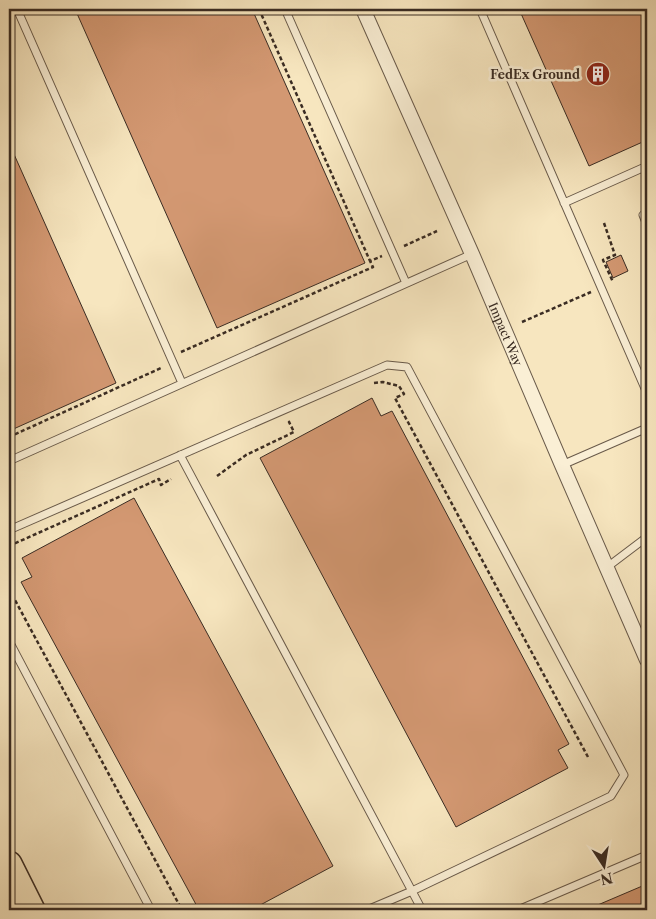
<svg xmlns="http://www.w3.org/2000/svg" width="656" height="919" viewBox="0 0 656 919" font-family="'Libre Caslon Text',serif">
<style>
.building{fill:#d39872;stroke:#3a2c23}
.lines{fill:none;stroke-linecap:round;stroke-linejoin:round}
.lane-casing{stroke:#695a4a;stroke-width:9}
.street-casing{stroke:#695a4a;stroke-width:16}
.highway-casing{stroke:#3a2c23;stroke-width:28}
.path{stroke:#3a2c23;stroke-width:2.5;stroke-dasharray:4 2.5;stroke-linecap:butt}
.lane{stroke:#faefd5;stroke-width:7}
.street{stroke:#faefd5;stroke-width:14}
.highway{stroke:#f7e6bf;stroke-width:25}
.labels{text-anchor:middle;dominant-baseline:central;stroke-width:5;stroke-linejoin:round;paint-order:stroke}
.poi-label{font-size:12px;font-weight:bold;fill:#3a2c23;stroke:#faefd5;text-anchor:end}
.street-label{font-size:12px;fill:#3a2c23;stroke:#faefd5}
</style>
<rect width="100%" height="100%" fill="#f7e6bf"/>
<filter id="stains"><feTurbulence type="fractalNoise" baseFrequency=".004" numOctaves="4"/><feColorMatrix values="0 0 0 0 .2 0 0 0 0 .09 0 0 0 0 .02 0 0 0 .5 -.17"/></filter>
<radialGradient id="worn" r=".72"><stop offset=".6" stop-color="#630" stop-opacity="0"/><stop offset="1" stop-color="#630" stop-opacity=".3"/></radialGradient>
<path class="building" d="M75,9h177l113,254 -148,65z
M519,9h128v131l-58,26z
M9,143l107,240 -107,48z
M621,255l7,16 -15,7 -7,-16z
M372,398l9,18 11,-5 177,333 -11,6 10,18 -112,59 -196,-369z
M134,498l199,368 -82,44h-38l-1,-1 -13,1 -178,-328 11,-5 -10,-19z
M647,884v26h-61z"/>
<g class="lines">
<g class="lane-casing">
<path id="lane" d="M17,9l165,374
M285,9l121,274
M480,9l167,384
M564,203l83,-37
M647,214l-4,1 4,10
M180,455l242,455
M9,461l463,-207
M562,465l85,-37
M9,530l378,-165 20,2 217,408 -13,21 -199,95 -45,19
M606,568l41,-31
M9,641l142,269
M518,910l129,-55"/>
</g>
<g class="street-casing">
<g id="street">
<path id="s1" d="M363,9l109,245 90,211 85,195"/>
</g>
</g>
<g class="highway-casing">
<path id="highway" d="M9,864l23,46"/>
</g>
<path class="path" d="M259,9l111,252
M604,223l11,32 -12,5 10,22
M404,246l33,-15
M522,322l69,-30
M181,352l192,-85 -3,-6 12,-5
M374,383l9,-1 16,4 5,8 -9,4 193,359
M9,437l152,-69
M217,476l29,-21 48,-23 -5,-10 3,-2
M9,546l150,-67 2,6 10,-6
M9,589l173,321"/>
<use href="#lane" class="lane"/>
<use href="#street" class="street"/>
<use href="#highway" class="highway"/>
</g>
<defs>
<g id="building-disc" transform="scale(1.25)"><circle r="9.5" fill="#8f2418" stroke="#faefd5"/><path d="M-4-6H4V6H1V3H-1V6H-4ZM-2.5-4.3h1.7v1.8h-1.7ZM.8-4.3h1.7v1.8H.8ZM-2.5-1h1.7V.8h-1.7ZM.8-1h1.7V.8H.8Z" fill="#fff"/></g>
</defs>
<g fill-rule="evenodd">
<use href="#building-disc" x="598" y="74"/>
</g>
<g class="labels">
<g class="poi-label">
<text x="580" y="74">FedEx Ground</text>
</g>
<g class="street-label">
<text stroke="none"><textPath href="#s1" startOffset="355">Impact Way</textPath></text>
</g>
</g>
<rect width="656" height="919" fill="none" stroke="#f7e6bf" stroke-width="30"/>
<rect x="10" y="10" width="636" height="899" fill="none" stroke="#3a2c23" stroke-width="2.5"/>
<rect x="15" y="15" width="626" height="889" fill="none" stroke="#3a2c23"/>
<g transform="translate(604 866) rotate(168)" stroke="#faefd5" stroke-width="4" paint-order="stroke">
<path d="M0-4L9 19L0 12L-9 19Z" fill="#3a2c23"/>
<text y="-8" font-size="14" font-weight="bold" text-anchor="middle" fill="#3a2c23">N</text>
</g>
<rect width="100%" height="100%" filter="url(#stains)"/>
<rect width="100%" height="100%" fill="url(#worn)"/>
</svg>
